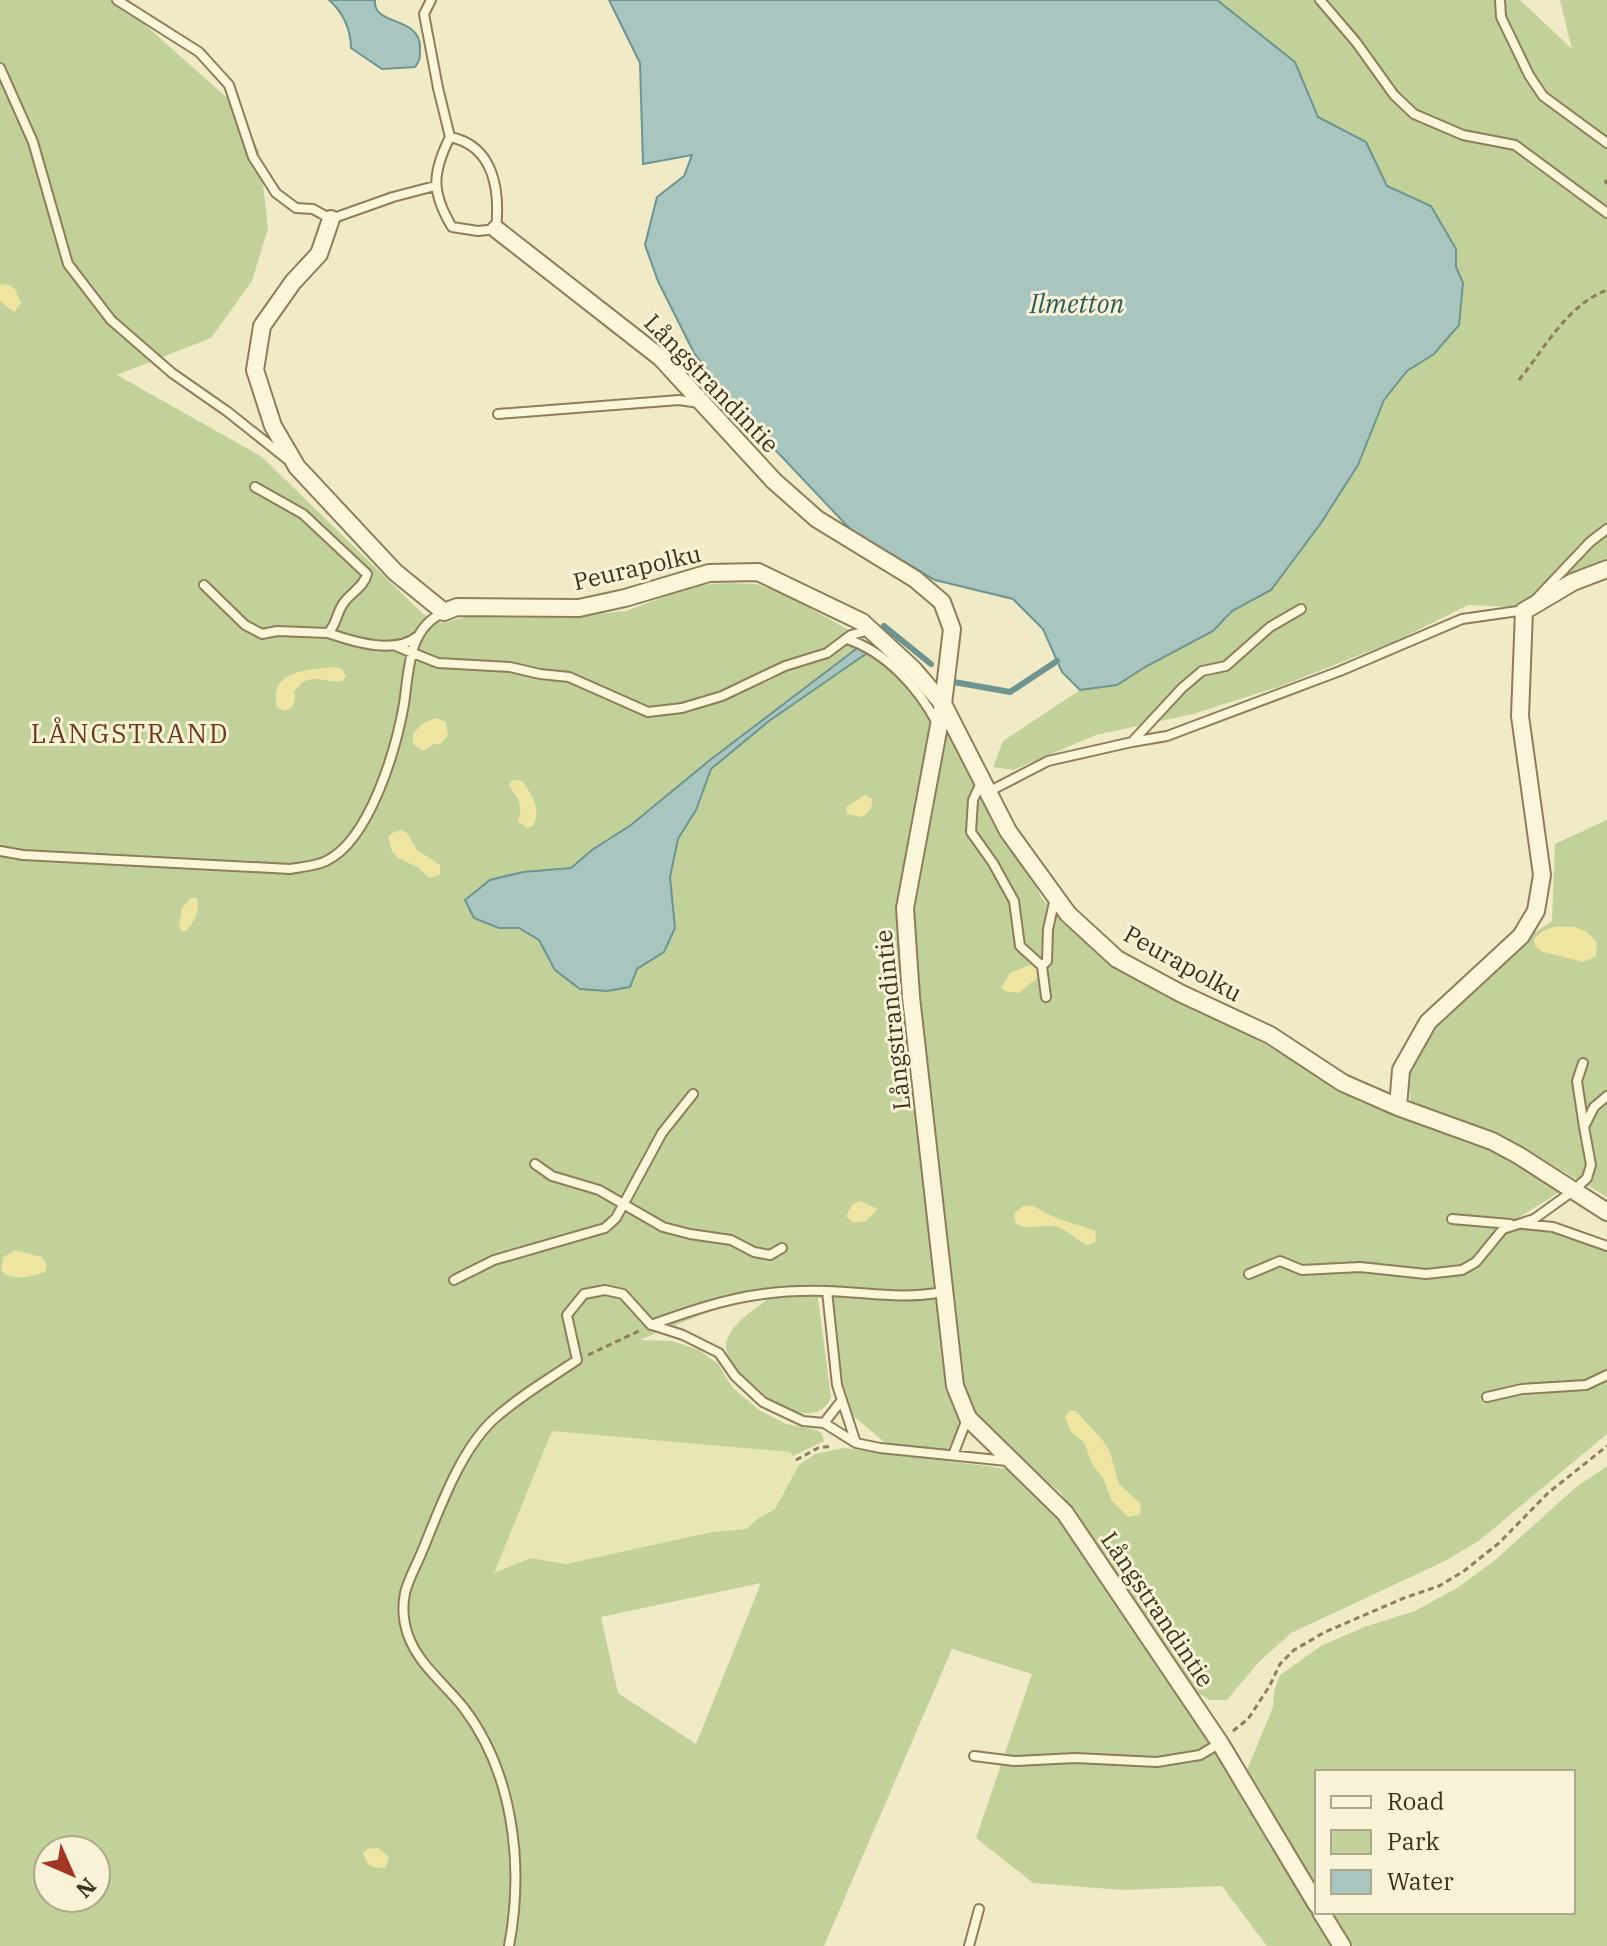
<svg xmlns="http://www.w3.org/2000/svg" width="1607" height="1946" viewBox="0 0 1607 1946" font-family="'IBM Plex Serif',serif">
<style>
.farmland{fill:#e8e6b3}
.green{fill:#c2d199;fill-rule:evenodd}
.sand{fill:#efe5a2}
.water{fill:#a8c5c0;stroke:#6d9490;stroke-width:2}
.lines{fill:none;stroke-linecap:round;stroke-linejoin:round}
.stream{stroke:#6d9490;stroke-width:6}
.lane-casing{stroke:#8e7d5a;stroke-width:12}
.street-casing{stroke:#8e7d5a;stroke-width:20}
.path{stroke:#8e7d5a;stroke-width:3;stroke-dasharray:6 4;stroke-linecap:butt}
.lane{stroke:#fbf6da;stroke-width:8}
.street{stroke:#fbf6da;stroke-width:16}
.labels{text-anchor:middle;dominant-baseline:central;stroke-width:6;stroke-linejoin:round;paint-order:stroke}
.street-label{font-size:24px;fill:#3e321f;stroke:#f8f3d6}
.water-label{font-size:26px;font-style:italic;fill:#2d5b5e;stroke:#f8f3d6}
.neighbourhood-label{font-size:26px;letter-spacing:2px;fill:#6d381b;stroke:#f8f3d6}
</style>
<rect width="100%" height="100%" fill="#f1eac6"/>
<path class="farmland" d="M552,1430l238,22 9,13 -24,44 -19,11 -9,9 -35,3 -146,32 -35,-6 -38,17z"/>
<path class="green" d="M0,0h124l19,23 91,81 25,47 9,77 -16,53 -41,57 -94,37 145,82 161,157 18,9 25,-6 92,1 68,-7 45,-17 32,-9 23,-2 30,1 31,11 98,56 46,49 112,200 68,64 130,66 119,72 133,48 68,41 -46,29 24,10 42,9 26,11v184l-127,106 -35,21 -154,72 -33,30 -31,37h-17l-16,-9 -133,-198 -68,-55 -27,-35 -22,-87 17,109c-3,12 -7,20 -18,27l-53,-5 -39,-33 -7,-21 -12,-91 3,-5 -17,1 13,99c-19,49 -107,-26 -105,-52 2,-21 32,-38 46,-49l-55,12 -77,32 32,1 27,9 19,14 15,24 26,22 27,14 31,6 5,4 2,7 -31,15 -3,-4 -238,-21 -58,142 37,-15 35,6 146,-32 35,-3 9,-9 19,-11 24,-44 16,-11 29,-6 165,21 47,46 159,228 122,203h-70l-45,-60 -99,4 -90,-7 -57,-45 56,-164 -80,-25 -128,297h-824zM761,1583l-65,161 -78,-51 -17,-76zM48,1850h48v48h-48z
M1217,0h303l52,49 -12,-49h47v558l-93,49 -46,-2 -70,35 -117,46 -88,28 -97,21 -83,35 -20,-3 10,-26 77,-51 37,-5 28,-18 68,-36 19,-20 39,-21 50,-67 36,-58 27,-65 23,-29 27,-17 27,-57 2,-14 -7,-16v-18l-25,-43 -44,-20 -21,-44 -47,-25 -24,-55z
M1607,820v377l-100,-59 -96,-33 -3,-29 33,-57 75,-74 36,-24 3,-77z
M1607,1466v480h-254l-21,-34h241v-140h-29v-2l-14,2h-213v115l-70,-117 26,-63 1,-16 6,-16 41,-29 43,-19 51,-16 42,-23 37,-27 81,-73z"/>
<path class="sand" d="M7,284l8,5 6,14 -7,9 -14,-11v-16z
M334,667l8,2 4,7 -4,5c-21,2 -33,-11 -48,11l1,8 -3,7 -7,4 -8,-4c-9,-38 33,-37 57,-40z
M436,718l10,4 2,14 -8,8h-6l-11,7 -10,-7v-11l9,-9z
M516,780l6,1c10,13 20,30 11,45l-6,2 -9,-7c6,-17 0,-21 -9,-36l2,-4z
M865,795l7,4c1,9 -3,14 -11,18l-14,-3 -1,-7z
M401,830l6,3 10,17 23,15v10l-11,3 -10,-10 -21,-10 -6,-7 -4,-14 6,-5z
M191,898h6c4,9 -4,31 -14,34l-4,-5 3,-19z
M1576,927l12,6 9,10 -1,13 -12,6 -41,-10 -8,-6 -1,-6c10,-15 26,-14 42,-13z
M1032,964l6,8v5l-19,16 -15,-2 -2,-4 8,-14z
M860,1201l18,8 -12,12 -13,2 -7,-7 6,-11z
M1023,1206h10l23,12 40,13 -1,11 -7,3c-13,-5 -20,-16 -34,-19 -14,-2 -25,5 -38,-2l-2,-10z
M14,1250l28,7 5,8 -2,7c-13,5 -35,10 -44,-2l2,-12z
M1069,1411h7l28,31 6,10 9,32 22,20 -1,11 -12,2 -16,-16 -9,-23 -11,-14 -8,-22 -13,-10 -6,-15z
M378,1848l11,9 -4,11 -12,-1 -5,-3 -5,-11 4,-4z"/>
<path class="water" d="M329,0h46c-3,27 47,15 45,49 0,8 0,12 -5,18l-33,2 -31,-21c0,-18 -8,-36 -22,-48z
M609,0h608l78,62 23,55 48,25 21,44 44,20 25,43v18l7,16 -4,42 -25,29 -27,17 -23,29 -26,65 -37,58 -50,67 -39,21 -19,20 -68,36 -28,18 -37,5 -18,-18 -19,-43 -30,-30 -78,-19 -84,-50 -103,-109 -54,-68 -36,-72 -13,-36 12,-48 27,-21 8,-21 -49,9 -3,-101z
M860,646l7,7 -98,68 -58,48 -15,41 -18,29 -8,38 5,51 -11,24 -27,17 -7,18 -23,4 -27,-2 -25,-19 -16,-30 -20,-12h-20l-25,-10 -9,-18 25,-20 33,-8 48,-4 21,-18 39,-25 79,-65z"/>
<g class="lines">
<path class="stream" d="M884,626l47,38
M954,682l56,10 47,-31"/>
<g class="lane-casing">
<path id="lane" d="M117,0l82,52 30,33 24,72 23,36 20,15 17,1 18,10 62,-22 42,-11
M431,0l-7,14 14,74 12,49c-18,36 -19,55 2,90l26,4 18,-2c4,-37 -1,-83 -46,-92
M1320,0l36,42 38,53 20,19 49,21 52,10 92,68
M1500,0l1,17 28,58 14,21 64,47
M0,68l33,74 35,122 43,56 61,53 56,39 59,47
M498,414l181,-14 20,3
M204,585l41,40 17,9 15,-3 51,2c9,-9 8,-19 15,-29 7,-11 21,-17 24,-30l-64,-60 -48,-27
M1537,598l53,-56 17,-13
M328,633c26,9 67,22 90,3
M847,639c39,13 71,48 90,84
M398,647l40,16 72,4 30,7 29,3 79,35 34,-4 40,-12 63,-30 42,-13 24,-18 19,-5
M1132,742l50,-54 20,-17 24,-5 44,-39 31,-18
M981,783l-8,17 -2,32 22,31 21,38 6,45 22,20 4,31
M988,792l60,-31 84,-19 35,-6 173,-65 122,-52 63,-9
M0,851l23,4 267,14c11,-2 26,-3 36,-8 44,-21 70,-112 78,-157 5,-33 4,-76 39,-91
M1042,966l5,-5 1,-32 7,-31
M1583,1063l-6,18 7,46 10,-20 13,-11
M535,1164l17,12 47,14 64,37 27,7 41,6 23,12 16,3 12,-7
M1452,1219l58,5
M1523,1224l30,3 54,19
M1249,1274l31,-13 22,9 58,-3 66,7 36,-4 14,-8 27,-33 31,-10 39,-28 14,-13 4,-13 -7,-38
M454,1280l40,-20 111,-32 11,-10 46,-85 31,-39
M827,1291l10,94 19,58
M652,1325l31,10 36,18 16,23 28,26 40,19 21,2 32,20 24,5 127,13
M1487,1397l35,-8 64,-4 21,-10
M824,1423l18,-23
M953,1455l14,-36
M974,1756l40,5 61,-3 82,4 43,-7 20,-12
M509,1946c15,-79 5,-173 -46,-239 -18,-23 -45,-43 -55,-72 -5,-14 -6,-27 -3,-42 3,-13 11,-27 16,-39 18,-43 38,-102 72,-134 25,-23 56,-41 84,-60l-10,-45 17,-21 21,-4 18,4 28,31c63,-23 106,-36 175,-34 42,1 73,9 117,1
M969,1946l10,-37"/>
</g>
<g class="street-casing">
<path id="street" d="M331,219l-12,35 -26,28 -31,44 -7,44 18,56 24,41 98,105 49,40 13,-5 122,1 46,-10 84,-25 49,-1 104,50 51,47 30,35 65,127 60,83 49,45 63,34 90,42 73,48 55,24
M496,229l165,129 113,123 43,38 98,60 27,23 10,27 -9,75 -38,204 6,89 44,389 13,32 97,95 155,230 97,162
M1607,569l-34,13 -49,29 -4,105 22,159 -6,36 -15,25 -93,86 -27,48 -3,37 94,34 26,14 89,57
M1321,1912l21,34"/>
</g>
<path class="path" d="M1605,180l2,4
M1519,380c26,-32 48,-75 88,-90
M588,1355l51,-24
M796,1460l22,-12 14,-2
M1233,1731l15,-12 21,-32 11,-23 14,-14 31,-18 79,-34 35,-12 25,-15 35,-28 49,-50 59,-47"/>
<use href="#lane" class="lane"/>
<use href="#street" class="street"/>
</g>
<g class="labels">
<g class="street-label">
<text transform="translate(712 383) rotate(46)">Långstrandintie</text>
<text transform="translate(637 567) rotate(-13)">Peurapolku</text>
<text transform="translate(1183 963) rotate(29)">Peurapolku</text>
<text transform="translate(892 1020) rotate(-96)">Långstrandintie</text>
<text transform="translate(1158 1609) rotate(56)">Långstrandintie</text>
</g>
<g class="water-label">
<text x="1077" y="303">Ilmetton</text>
</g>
<g class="neighbourhood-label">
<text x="130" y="733">LÅNGSTRAND</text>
</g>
</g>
<rect x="1315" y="1770" width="260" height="144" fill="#f8f3d6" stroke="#aea68d" stroke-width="2"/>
<rect x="1331" y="1796" width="40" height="12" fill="#fbf6da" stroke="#aea68d" stroke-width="2"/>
<text x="1387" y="1810" font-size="24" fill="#3e321f">Road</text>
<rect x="1331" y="1830" width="40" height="24" fill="#c2d199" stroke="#aea68d" stroke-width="2"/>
<text x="1387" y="1850" font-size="24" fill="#3e321f">Park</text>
<rect x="1331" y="1870" width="40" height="24" fill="#a8c5c0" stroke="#aea68d" stroke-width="2"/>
<text x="1387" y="1890" font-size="24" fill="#3e321f">Water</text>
<g transform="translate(72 1874) rotate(135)"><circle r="38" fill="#f8f3d6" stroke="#aea68d" stroke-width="2"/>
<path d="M0-6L14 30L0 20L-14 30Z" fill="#a23625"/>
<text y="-12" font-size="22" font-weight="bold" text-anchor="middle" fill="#3e321f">N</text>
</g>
</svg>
